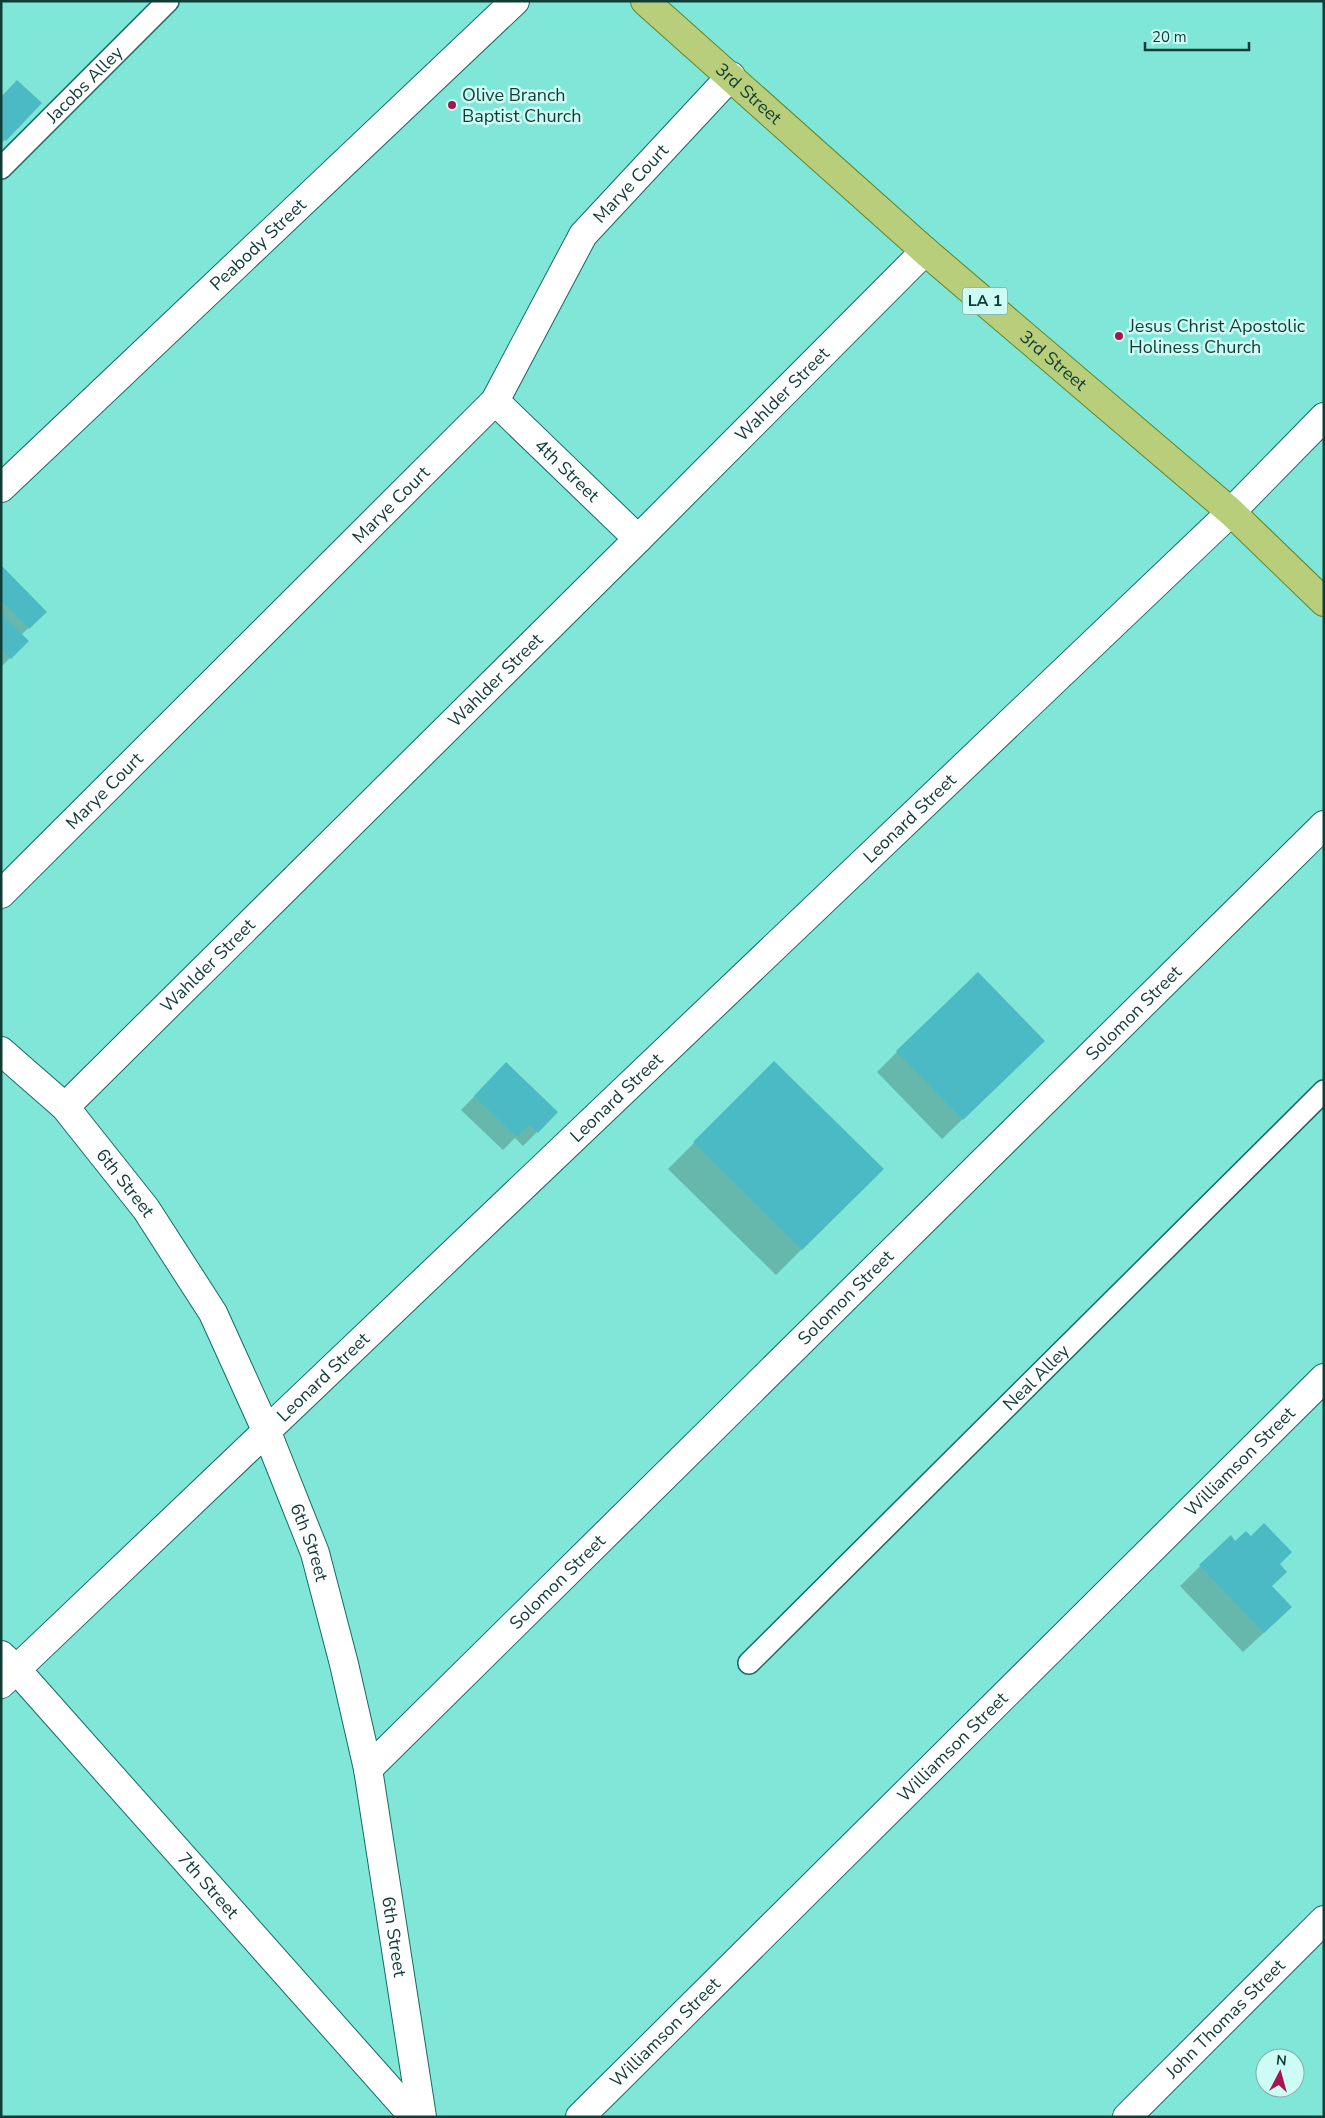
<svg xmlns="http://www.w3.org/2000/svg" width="1325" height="2118" viewBox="0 0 1325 2118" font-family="'Nunito Sans',sans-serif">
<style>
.shadow{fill:#0003}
.building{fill:#4cbac5}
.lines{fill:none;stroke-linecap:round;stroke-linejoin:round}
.lane-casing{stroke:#156b62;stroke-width:24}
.street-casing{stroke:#156b62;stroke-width:30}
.primary-casing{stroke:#5e852a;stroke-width:30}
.lane{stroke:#fff;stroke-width:21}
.street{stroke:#fff;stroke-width:28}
.primary{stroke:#b8ce7b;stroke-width:28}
.poi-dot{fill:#a61451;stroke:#cdfcf4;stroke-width:2}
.labels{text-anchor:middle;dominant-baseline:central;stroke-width:5;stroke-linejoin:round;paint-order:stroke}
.shield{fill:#cdfcf4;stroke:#487670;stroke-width:1}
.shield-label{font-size:16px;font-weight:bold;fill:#0f3c37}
.street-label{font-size:18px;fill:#0f3c37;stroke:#cdfcf4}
.poi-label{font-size:18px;fill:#0f3c37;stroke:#cdfcf4;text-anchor:start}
</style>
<rect width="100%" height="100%" fill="#80e6d7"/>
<path class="shadow" d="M1,98l40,5 -40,41z
M1,567l44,45 -24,23 6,6 -26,26z
M897,1052l126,9 -81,78 -65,-67z
M774,1063l108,106 -106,106 -108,-106z
M492,1078l65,34 -34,34 -8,-8 -12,12 -42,-40z
M1230,1537l5,5 43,22 -7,23 -1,40 -27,25 -63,-66z"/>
<path class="building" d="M17,80l25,23 -36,38 -5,-4v-40z
M1,565l46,47 -18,17 -28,-29z
M1,614l28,27 -18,18 -10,-10z
M978,972l67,69 -82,79 -67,-69z
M774,1061l110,108 -82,81 -109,-108z
M506,1062l52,50 -20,21 -9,-8 -12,12 -43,-41z
M1264,1523l28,29 -12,12 7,8 -15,14 20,21 -28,26 -65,-68 32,-30 4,6 11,-10 5,5z"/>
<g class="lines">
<g class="lane-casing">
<g id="lane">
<path id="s1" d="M1,168l167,-167"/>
<path id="s2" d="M749,1663l575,-572"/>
</g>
</g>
<g class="street-casing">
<g id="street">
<path id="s3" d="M495,401l143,138"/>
<path id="s4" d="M1,488l514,-487"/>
<path id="s5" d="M1,894l494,-493 88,-166 148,-159"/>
<path id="s6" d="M1,1051l64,56 81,102 67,104 53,117 49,123 29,111 24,105 54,348"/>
<path id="s7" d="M65,1107l573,-568 287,-288"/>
<path id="s8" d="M1,1655l15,14 398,448"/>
<path id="s9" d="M1,1684l1230,-1172 93,-95"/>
<path id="s10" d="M368,1769l956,-944"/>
<path id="s11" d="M580,2117l744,-739"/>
<path id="s12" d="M1127,2117l197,-197"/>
</g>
</g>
<g class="primary-casing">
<g id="primary">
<path id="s13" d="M645,1l280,250 306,261 93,90"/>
</g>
</g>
<use href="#lane" class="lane"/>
<use href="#street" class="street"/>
<use href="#primary" class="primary"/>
</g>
<g class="poi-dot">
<circle cx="452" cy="105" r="5"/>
<circle cx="1119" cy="336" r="5"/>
</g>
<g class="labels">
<rect class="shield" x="962.5" y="287.5" width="45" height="27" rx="4"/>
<g class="shield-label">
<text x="985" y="301">LA 1</text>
</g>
<g class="street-label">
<text stroke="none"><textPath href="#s1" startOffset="118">Jacobs Alley</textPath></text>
<text stroke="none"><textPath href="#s13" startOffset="139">3rd Street</textPath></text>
<text stroke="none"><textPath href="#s5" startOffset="956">Marye Court</textPath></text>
<text stroke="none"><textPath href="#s4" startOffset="354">Peabody Street</textPath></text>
<text stroke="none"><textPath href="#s13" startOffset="544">3rd Street</textPath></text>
<text stroke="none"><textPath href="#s7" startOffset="1011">Wahlder Street</textPath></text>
<text stroke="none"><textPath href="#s3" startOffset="100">4th Street</textPath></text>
<text stroke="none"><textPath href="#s5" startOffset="551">Marye Court</textPath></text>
<text stroke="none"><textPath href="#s7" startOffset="606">Wahlder Street</textPath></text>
<text stroke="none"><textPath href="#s5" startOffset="146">Marye Court</textPath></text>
<text stroke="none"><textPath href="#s9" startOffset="1255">Leonard Street</textPath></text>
<text stroke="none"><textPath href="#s7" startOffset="201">Wahlder Street</textPath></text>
<text stroke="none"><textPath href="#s10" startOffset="1076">Solomon Street</textPath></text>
<text stroke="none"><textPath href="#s9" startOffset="850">Leonard Street</textPath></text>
<text stroke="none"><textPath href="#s6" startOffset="182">6th Street</textPath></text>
<text stroke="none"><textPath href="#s10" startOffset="671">Solomon Street</textPath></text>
<text stroke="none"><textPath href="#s9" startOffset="445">Leonard Street</textPath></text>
<text stroke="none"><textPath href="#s2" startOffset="405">Neal Alley</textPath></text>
<text stroke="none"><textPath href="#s11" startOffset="930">Williamson Street</textPath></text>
<text stroke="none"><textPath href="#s6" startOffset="588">6th Street</textPath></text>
<text stroke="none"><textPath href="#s10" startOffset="266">Solomon Street</textPath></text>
<text stroke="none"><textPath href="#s11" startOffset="525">Williamson Street</textPath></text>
<text stroke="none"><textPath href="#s8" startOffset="310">7th Street</textPath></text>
<text stroke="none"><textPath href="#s6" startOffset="992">6th Street</textPath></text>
<text stroke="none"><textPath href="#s12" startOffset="139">John Thomas Street</textPath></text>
<text stroke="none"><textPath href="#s11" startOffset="120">Williamson Street</textPath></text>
</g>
<g class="poi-label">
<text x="462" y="95">Olive Branch<tspan x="462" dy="21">Baptist Church</tspan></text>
<text x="1129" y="326">Jesus Christ Apostolic<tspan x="1129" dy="21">Holiness Church</tspan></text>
</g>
</g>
<rect width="1325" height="2118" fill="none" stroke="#0f3c37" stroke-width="5"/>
<g transform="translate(1280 2073) rotate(6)"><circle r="24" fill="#cdfcf4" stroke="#81afa8"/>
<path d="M0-4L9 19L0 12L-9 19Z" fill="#a61451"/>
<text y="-8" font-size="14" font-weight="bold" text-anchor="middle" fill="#0f3c37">N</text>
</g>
<path d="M1145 42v8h104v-8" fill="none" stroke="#0f3c37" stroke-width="2.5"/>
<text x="1152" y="42" font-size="15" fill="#0f3c37" stroke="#cdfcf4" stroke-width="4" paint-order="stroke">20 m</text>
</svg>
